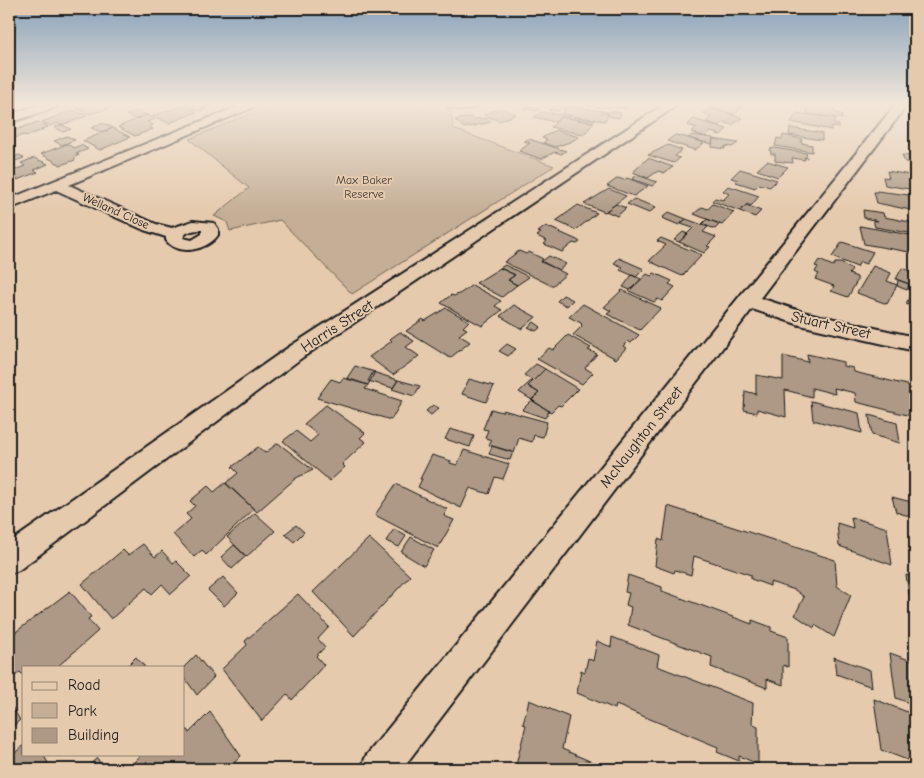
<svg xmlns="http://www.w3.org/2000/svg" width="924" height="778" viewBox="0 0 924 778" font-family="'Comic Neue',sans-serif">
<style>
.green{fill:#c4ae95;stroke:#706558}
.building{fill:#ad9985;stroke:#1c1c1c}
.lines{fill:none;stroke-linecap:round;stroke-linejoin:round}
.minor-casing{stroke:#1c1c1c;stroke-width:4}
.minor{fill:#e5caad;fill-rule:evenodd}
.labels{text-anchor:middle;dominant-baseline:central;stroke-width:4;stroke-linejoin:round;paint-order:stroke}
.far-park-label{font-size:12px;fill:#46403a;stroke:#e5caad}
.far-street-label{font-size:12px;fill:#1c1c1c;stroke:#e5caad}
.street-label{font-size:15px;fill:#1c1c1c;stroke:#e5caad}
</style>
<rect width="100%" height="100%" fill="#e5caad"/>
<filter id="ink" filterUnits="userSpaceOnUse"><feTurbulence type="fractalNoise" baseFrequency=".02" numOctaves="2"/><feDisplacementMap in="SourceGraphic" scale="10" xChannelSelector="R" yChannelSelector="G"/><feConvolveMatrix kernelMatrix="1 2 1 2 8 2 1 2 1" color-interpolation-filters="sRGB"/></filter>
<g filter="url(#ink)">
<path class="green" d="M274,104h111l5,2 49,-2 11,6 4,19 100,37 -202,128 -72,-74 -50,11 -3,-9 -13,-6 35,-28 -60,-49z"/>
<path class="building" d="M89,104h32l-31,10 -14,-6z
M219,104l-17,4 4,1 -6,2 -16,-6z
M589,104h40l-3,4 -9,-1 -2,1 -28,-2z
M714,104h20l9,3 -9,7 -24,-7z
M807,104l26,2 3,7 5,1 1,5 -35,-5z
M558,105l9,1 -2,3 -5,-1 -2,3 -10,-1z
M181,106l16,6 -28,11 -16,-7z
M527,106l13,2 -2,3 -14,-2z
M567,106l35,5 -1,2 7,1 -3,7 -35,-5 1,-1 -9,-1z
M500,108l16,6 -16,7 -16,-6z
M709,108l33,10 -10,7 -8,-3 -5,4 -13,-4 5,-5 -8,-4z
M73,110l14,6 -25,9 -5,-2 -7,3 -8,-4z
M137,111l10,4 -11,4 -10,-4z
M602,111l8,1v-1l11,2 -2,5 -11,-2 1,-2z
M542,112l52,8 -2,2 -31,-5 -6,5 -21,-5z
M797,113l38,5 -2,6 6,1v3l-7,-1 -1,3 -40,-8z
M147,115l8,4 -8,3 6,3 -4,2 4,2 -18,7 -17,-9z
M470,117l3,2 13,-1 5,4 -27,6 -9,-8z
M561,117l31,5 2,1 -11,12 -32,-8z
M693,119l34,10 -7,6 -9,-3 -5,5 -15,-5 6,-4 -9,-3z
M38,122l10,5 -7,2 2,1 -17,6 -2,-1 -10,3 -5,-2v-4l3,-1z
M103,123l10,5 -12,4 -10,-4z
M62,125l9,4 -8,3 -9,-5z
M113,128l17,9 -30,13 -17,-9z
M790,128l32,5v7l-33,-5z
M556,130l6,2 17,5 -9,5 -15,5 -12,-4 4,-3 -5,-2z
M675,135l10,2 19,6 -9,7 -28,-9z
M692,135l21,3 -1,6 -24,-6z
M783,135l19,4 -1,4 11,2v7l-37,-6 2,-8 5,1z
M67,136l8,4 -13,5 -8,-4z
M529,139l37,12 -5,3 -6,-2 -14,7 -22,-8 11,-8 -6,-2z
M713,139l25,4 -6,4 -7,-1v3l-13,-2z
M67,144l7,4 7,-3 7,4 -12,5 3,1 -4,2v3l-14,5 -20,-11z
M668,145l14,5 -7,6 5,2 -6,5 -26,-8z
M774,148l32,5 1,5 -3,-1 1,3 -13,-2 1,5 -18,-2v-7h-4l-1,-5z
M19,155l5,3 -15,5 6,4 -6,2v-10z
M902,155l13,2v7l-10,-2z
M34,158l14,6 -14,6 4,2 -21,8 -8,-5v-3l16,-6 -4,-3z
M648,158l25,9 -9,6 -6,-2 -10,7 -15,-6z
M767,161l17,5 4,1 -10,10 -21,-7z
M740,169l37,11 -7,7 -11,-3 -4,4 -19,-6 2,-2 -7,-2z
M887,171l23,4 5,15 -30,-5 -2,-8 6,1z
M637,175l20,7 -5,4 -20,-7z
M618,178l6,2 3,-2 21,8 -14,10 -27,-10z
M728,186l7,2 24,8 -8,10 -4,-2 -7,7 -28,-10 3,-3 8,2 6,-6 -6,-3z
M609,189l17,7 -21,16 -21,-8z
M877,191l32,4 6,16 -38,-8 -3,-11h3z
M634,199l22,8 -7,6 -22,-9z
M616,204l10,4 -9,8 -11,-5z
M713,204l21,8 -12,13 -28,-11 8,-7 6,2z
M578,205l19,8 -21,17 -20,-9z
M746,205l15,6 -6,6 -15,-6z
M863,210l20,3 1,4 31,6v11l-40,-7 -2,-7 5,1 -14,-3z
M669,212l17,7 -7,6 -17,-7z
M686,219l22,8 -5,5 13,5 -9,9 3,1 -6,6 -25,-11 14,-14 -12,-4z
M707,219l13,5 -5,5 -13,-5z
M546,226l31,14 3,2 -3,2 -4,-1 -11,9 -18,-8 3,-3 -10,-5 4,-3 -3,-1z
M860,226l55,10v17l-51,-9z
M683,232l5,2 -9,8 -5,-2z
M661,238l41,17 -20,21 -33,-15 17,-16 -9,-4z
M842,242l31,10 -7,12 -6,-2 -3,5 -25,-10z
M519,251l7,3 3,-2 14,7 -2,2 25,13 -14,12 -48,-24z
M549,256l17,8 -7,6 -18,-8z
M619,258l25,11 -8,8 -16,-7 3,-3 -9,-4z
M819,260l14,6 2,-3h6l11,7 -3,4 8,3v4l-9,16 -17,-6 3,-5 -19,-7 4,-5 -4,-2 3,-5 -3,-1z
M505,265l24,12 -12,8 -9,-5 7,-5 -15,-7z
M873,266l18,7 -4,8 10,4 -10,19 -30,-11z
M500,268l15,7 -7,5 9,5 -15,12 -26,-14z
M902,268l13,5 -3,12 -16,-6z
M654,273l18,8 -3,3 6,3 -13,14 -4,-2 -4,3 -25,-11 18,-17 4,2z
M632,275l9,4 -11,11 -7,-3z
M898,280l11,4 -2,6 -10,-4z
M472,285l29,16 -6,5 7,4 -20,16 -41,-23 10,-8 3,1 7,-3z
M915,286v22l-9,-4z
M622,290l39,18 -21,22 -33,-16 4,-3 -7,-4z
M563,295l10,5 -6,6 -10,-5z
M583,304l56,31 -8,8 -3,-2 -5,5 3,2 -10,11 -43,-24 9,-9 -1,-3 -12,-6z
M514,305l22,12 -14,12 -22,-13z
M446,308l23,13 -6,6 4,2 -8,6 11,7 -20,16 -44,-27 17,-12 2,2z
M534,322l7,5 -5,4 -8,-4z
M400,332l14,9 -8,6 13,9 -26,19 -24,-18 23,-16 -2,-2z
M568,335l23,13 -3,2 9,4 -12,14 8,5 -11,11 -45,-25 12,-11 4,2z
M507,344l9,5 -8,7 -9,-5z
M807,354l36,8v4l10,2 1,4 61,15v30l-59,-15 -1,-9 -21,-5 1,6 -23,-6v9l-27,-7 1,27 -29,-8v4l-13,-3 1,-19 11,3v-19l27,5v-24l25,6z
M536,364l9,5 -17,17 11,7 -7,7 -13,-8 13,-12 -8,-5z
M355,366l20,6 -7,13 -21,-7z
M545,369l33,20 -17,17 -3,-1 -7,7 -20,-12 8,-7 -11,-7z
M373,372l25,8 -5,8 -25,-7z
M343,378l25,7 -3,4 37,12 -11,19 -74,-22 14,-19 9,3z
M469,379l25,7 -8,16 -24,-8z
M398,380l22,6 -6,10 -22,-7z
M532,400l17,11 -4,7 -23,-8z
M811,401l48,12 3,20 -49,-13z
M326,405l39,28 -5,5 6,4 -24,22 3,3 -15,14 -47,-40 13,-10 14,11 8,-7 -14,-11z
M433,405l6,3 -8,7 -5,-4z
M491,409l11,3 1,-2 44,12 -4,15 -9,-2 -2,7 -13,-4 -5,15 -25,-8 3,-5 -7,-2 3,-8 -5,-1z
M869,415l28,8 3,20 -28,-8z
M450,429l24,7 -4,11 -25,-8z
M278,443l35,27 -17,8 -39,34 -31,-29 12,-10 -6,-6 26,-20 7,6z
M492,446l21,6 -3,8 -21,-6z
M464,450l45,14 -6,15 -8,-2 -6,17 -19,-6 -9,20 -43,-21 4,-8h-2l12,-24 19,6 -1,2 7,2z
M225,483l29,26 -48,46 -4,-5 -8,7 -21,-23 18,-15 -5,-5 9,-8 -5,-5 18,-15 6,6z
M396,484l51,25 -3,7 10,4 -16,28 -63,-33z
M892,497l23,6v15l-19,-6z
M668,506l167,54 2,26 14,9 -17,42 -19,-12 -1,3 -19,-13 9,-18 -9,-7 -25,-8v4l-19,-7v-4l-57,-19 -3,19 -16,-5 -1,3 -19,-7 3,-27 5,2z
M255,513l20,18 -29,26 -19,-20z
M851,517l36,11 5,37 -53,-19 -2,-23 16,5z
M296,525l8,7 -10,10 -9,-8z
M394,529l12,7 -7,11 -13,-6z
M411,537l23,13 -10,16 -23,-14z
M369,538l41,38 -56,60 -41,-44z
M143,544l12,13 7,-6 11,12 3,-2 15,15 -20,18 -9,-10 -10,10 -6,-6 -35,31 -29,-35 41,-34 5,5z
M234,545l12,11 -14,13 -11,-12z
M628,575l34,12v4l90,33v-4l19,7v4l17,6v30l-5,-2v20l-16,-6v9l-56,-21 1,-10 -84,-32 3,-18 -5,-2 3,-12 -4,-1z
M906,575l9,3v35h-3z
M223,577l15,16 -14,13 -16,-16z
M70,591l21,26 -3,2 10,12 -41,36h-33v6l-2,1 -2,-2 -11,9v-44z
M298,594l31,33 -11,12 7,8 -9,9 8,9 -32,35 -5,-6 -25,27 -40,-52 25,-24 -2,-4z
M612,637l47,18 -2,11 96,37 -1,21 6,3v37l-19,-8v5l-22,-9 1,-5 -102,-42 -1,4 -38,-16 4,-23 4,2 3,-14 5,3 4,-20 14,6z
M890,653l25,9v43l-19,-7z
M196,655l18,22 -17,18 -13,-18v-10z
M136,657l9,10h-19z
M834,657l36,13 2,17 -36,-13z
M874,699l41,16v48l-34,-13z
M529,700l40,17 -7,32 46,20h-93l11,-44 -3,-1z
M9,702l11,18 -11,10z
M210,712l31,44 -13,13h-92l-3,-6 9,-9h42v-22l3,-3 2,4z
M24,745v9h19l5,9 -9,6h-30v-11z
M97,758l7,11h-19z"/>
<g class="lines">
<g class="minor-casing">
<path id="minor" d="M41,104h18l-2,3 -48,16v-8z
M244,104h17l-192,81 87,39 16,4 21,-7 21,2 4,6v6c-10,15 -40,22 -52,5v-3l-22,-7 -88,-40 -47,19v-10zM202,230v4l-10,6 -9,-2c2,-7 11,-8 19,-8z
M447,104h31l-2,3 -15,3 -12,-3z
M665,104h14l-376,253 -284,213 -10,4v-31l280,-196z
M896,104h12l-148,194 43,14 112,25v14l-115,-26 -48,-16 -350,460h-41l5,-13z"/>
</g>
<use href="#minor" class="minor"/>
</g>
</g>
<linearGradient id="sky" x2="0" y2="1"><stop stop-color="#88a2ba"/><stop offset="0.49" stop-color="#f3e7da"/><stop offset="1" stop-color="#f3e7da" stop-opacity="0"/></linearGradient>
<rect width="924" height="213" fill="url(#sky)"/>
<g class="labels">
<g class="far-park-label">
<text x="364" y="180">Max Baker<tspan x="364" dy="14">Reserve</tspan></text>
</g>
<g class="far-street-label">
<text transform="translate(116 211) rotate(24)">Welland Close</text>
</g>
<g class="street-label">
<text transform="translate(831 325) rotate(13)">Stuart Street</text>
<text transform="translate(337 326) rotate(-33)">Harris Street</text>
<text transform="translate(641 437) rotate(-52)">McNaughton Street</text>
</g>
</g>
<rect width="924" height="778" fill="none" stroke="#e5caad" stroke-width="30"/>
<rect x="15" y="15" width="894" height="748" fill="none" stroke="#1c1c1c" stroke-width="2" filter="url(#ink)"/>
<rect x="22" y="666" width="162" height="90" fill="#e5caad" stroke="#958473"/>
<rect x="32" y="682" width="25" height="8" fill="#e5caad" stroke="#958473"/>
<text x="68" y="690" font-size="15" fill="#1c1c1c">Road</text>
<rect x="32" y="703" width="25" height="15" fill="#c4ae95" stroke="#958473"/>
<text x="68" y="716" font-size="15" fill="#1c1c1c">Park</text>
<rect x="32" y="728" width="25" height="15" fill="#ad9985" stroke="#958473"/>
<text x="68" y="740" font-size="15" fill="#1c1c1c">Building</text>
</svg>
